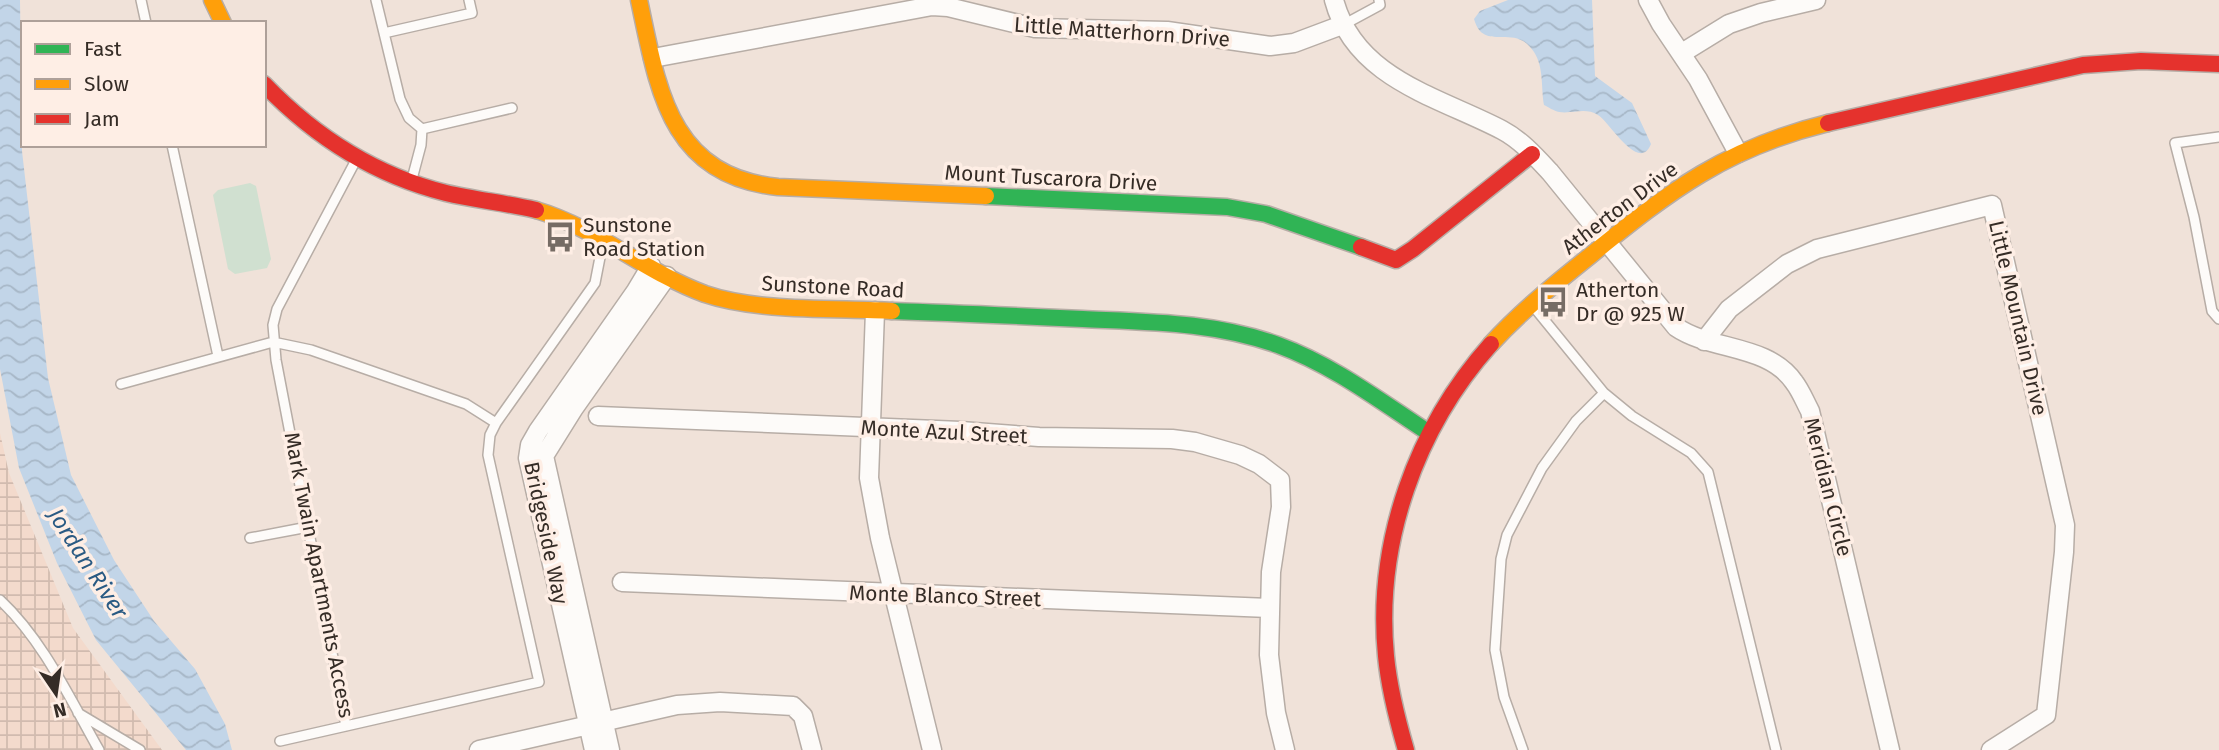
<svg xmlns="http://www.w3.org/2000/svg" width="2219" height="750" viewBox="0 0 2219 750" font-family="'Fira Sans',sans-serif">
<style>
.industrial{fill:url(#industrial-grid)}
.green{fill:#d0e0d0}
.water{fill:url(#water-waves)}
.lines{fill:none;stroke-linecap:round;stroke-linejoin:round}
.lane-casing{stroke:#b7ada6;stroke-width:12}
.street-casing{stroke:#b7ada6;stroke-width:21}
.fast-casing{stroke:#b7ada6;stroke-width:19}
.slow-casing{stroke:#b7ada6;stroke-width:19}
.jam-casing{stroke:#b7ada6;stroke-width:19}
.lane{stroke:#fdfbf9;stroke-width:9}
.street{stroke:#fdfbf9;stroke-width:18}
.fast{stroke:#30b455;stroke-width:16}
.slow{stroke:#ff9f0a;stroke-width:16}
.jam{stroke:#e5322d;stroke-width:16}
.labels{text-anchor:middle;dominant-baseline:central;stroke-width:7;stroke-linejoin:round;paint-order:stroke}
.street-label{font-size:21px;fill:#352c26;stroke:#feeee5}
.poi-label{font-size:21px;fill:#352c26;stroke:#feeee5;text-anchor:start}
.water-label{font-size:23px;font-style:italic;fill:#2a5a83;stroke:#feeee5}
</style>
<defs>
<pattern id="industrial-grid" width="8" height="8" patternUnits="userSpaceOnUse" patternTransform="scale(1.75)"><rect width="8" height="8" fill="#f3dacc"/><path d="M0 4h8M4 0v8" fill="none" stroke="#d1bbaf"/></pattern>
<pattern id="water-waves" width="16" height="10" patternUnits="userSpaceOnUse" patternTransform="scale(1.75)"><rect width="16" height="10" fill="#c2d5e8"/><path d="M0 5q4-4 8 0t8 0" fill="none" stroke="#a7b7c7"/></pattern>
</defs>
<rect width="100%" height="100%" fill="#f0e2d9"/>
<path class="industrial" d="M0,433l9,40 64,155 89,122h-162z"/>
<path class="green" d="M250,183l6,3 15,73 -4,9 -32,6 -7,-5 -15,-74 5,-5z"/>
<path class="water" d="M0,0h20l2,151 26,227 23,97 43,85 40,61 41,48 30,55 7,26h-46l-90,-110 -39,-77 -38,-95 -19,-99z
M1508,0h84l3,76 37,27 19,41c-12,30 -42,-23 -53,-29 -13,-8 -25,-1 -39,-3 -5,-1 -11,-5 -15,-7 -3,-17 0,-38 -10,-53 -20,-31 -50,2 -60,-33l6,-8z"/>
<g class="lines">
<g class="lane-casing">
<path id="lane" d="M141,0l5,23
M376,0l24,99 9,19 13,11 -1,16 -9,34
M1343,25l37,-20 -1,-5
M384,33l88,-20 -3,-13
M422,129l90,-21
M2219,137l-44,6 19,74 18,94 7,8
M172,145l46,211
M356,160l-79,149 -4,16 3,35 70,366 193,-44 -51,-227 2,-20 6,-12 99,-140 8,-41
M1533,306l71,87 28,23 59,37 17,19 68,278
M121,384l152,-42 38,8 155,54 30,19
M250,538l58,-11
M0,600c43,40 70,99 99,150
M78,713l62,37
M280,741l66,-15
M1523,750l-19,-53 -9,-47 6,-91 6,-24 35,-67 34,-47 28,-28"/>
</g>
<g class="street-casing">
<path id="street" d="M1334,0c21,79 105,97 168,130 19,10 34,27 48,42l126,155c35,24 92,17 118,55 7,9 11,20 16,29l80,339
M1648,0l13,24 37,55 40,74
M1682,53l47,-29 32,-11 55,-13
M653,58l279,-52 16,1 87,21 132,3 103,15 24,-3 48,-18
M875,311l-6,167 11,60 52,212
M1704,341l25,-32 58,-45 30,-15 175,-44 73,320 -1,27 -18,163 -55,35
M598,416l363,15 78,6 133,2 23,3 45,13 19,9 21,16 1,27 -10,65 -2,83 7,58 9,37
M622,582l647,26
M479,750l198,-45 43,-3 73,4 10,10 9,34
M594,750l-66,-292 2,-13 8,-14 98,-140 15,-25
M610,750l-66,-294 30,-48 93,-132"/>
</g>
<g class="fast-casing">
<path id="fast" d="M986,196l241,11 39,7 95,33
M892,311c64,2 128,5 191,8 67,3 132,3 195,26 55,20 102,56 151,88"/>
</g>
<g class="slow-casing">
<path id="slow" d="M212,0l11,23
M639,0c19,89 30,176 139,187l208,9
M536,210c61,18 109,62 169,84 53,18 130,14 187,17
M1491,344c30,-33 65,-61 100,-89 80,-65 135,-107 237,-132"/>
</g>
<g class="jam-casing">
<path id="jam" d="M264,84c51,53 110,91 182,109 30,7 60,10 90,17
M1828,123l255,-58 58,-4 78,3
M1361,247l35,13 17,-11 119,-95
M1406,750c-9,-31 -17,-62 -20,-94 -11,-113 30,-228 105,-312"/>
</g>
<use href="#lane" class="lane"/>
<use href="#street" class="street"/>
<use href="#fast" class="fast"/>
<use href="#slow" class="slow"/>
<use href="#jam" class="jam"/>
</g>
<defs>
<g id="bus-bare" transform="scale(2.415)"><path d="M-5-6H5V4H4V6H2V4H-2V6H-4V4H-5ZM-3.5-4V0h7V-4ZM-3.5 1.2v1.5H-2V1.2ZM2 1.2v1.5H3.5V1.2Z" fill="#766c65" stroke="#feeee5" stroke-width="2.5" paint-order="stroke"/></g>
</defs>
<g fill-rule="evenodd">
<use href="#bus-bare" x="560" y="237"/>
<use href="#bus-bare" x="1553" y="302"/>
</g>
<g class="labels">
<g class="street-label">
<text transform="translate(1122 32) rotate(4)">Little Matterhorn Drive</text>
<text transform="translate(1051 178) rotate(3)">Mount Tuscarora Drive</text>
<text transform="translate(1620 208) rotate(-37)">Atherton Drive</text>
<text transform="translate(833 287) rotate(3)">Sunstone Road</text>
<text transform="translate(2018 318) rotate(77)">Little Mountain Drive</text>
<text transform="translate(944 432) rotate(3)">Monte Azul Street</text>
<text transform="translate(1828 487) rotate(76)">Meridian Circle</text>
<text transform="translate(546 533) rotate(78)">Bridgeside Way</text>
<text transform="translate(319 575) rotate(79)">Mark Twain Apartments Access</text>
<text transform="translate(945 596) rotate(2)">Monte Blanco Street</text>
</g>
<g class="poi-label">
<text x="583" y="225">Sunstone<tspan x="583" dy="24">Road Station</tspan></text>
<text x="1576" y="290">Atherton<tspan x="1576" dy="24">Dr @ 925 W</tspan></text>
</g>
<g class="water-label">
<text transform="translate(88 563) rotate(57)">Jordan River</text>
</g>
</g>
<rect x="21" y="21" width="245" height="126" fill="#feeee5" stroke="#aea099" stroke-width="2"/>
<rect x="35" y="44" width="35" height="10" fill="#30b455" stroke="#aea099" stroke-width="2"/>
<text x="84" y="56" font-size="21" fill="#352c26">Fast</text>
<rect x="35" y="79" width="35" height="10" fill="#ff9f0a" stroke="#aea099" stroke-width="2"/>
<text x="84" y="91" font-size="21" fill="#352c26">Slow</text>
<rect x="35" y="114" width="35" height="10" fill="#e5322d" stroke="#aea099" stroke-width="2"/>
<text x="84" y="126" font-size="21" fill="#352c26">Jam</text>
<g transform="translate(56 694) rotate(167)" stroke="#feeee5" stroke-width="5" paint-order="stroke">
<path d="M0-5L12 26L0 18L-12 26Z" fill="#352c26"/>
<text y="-10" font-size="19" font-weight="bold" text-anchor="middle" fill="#352c26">N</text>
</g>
</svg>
